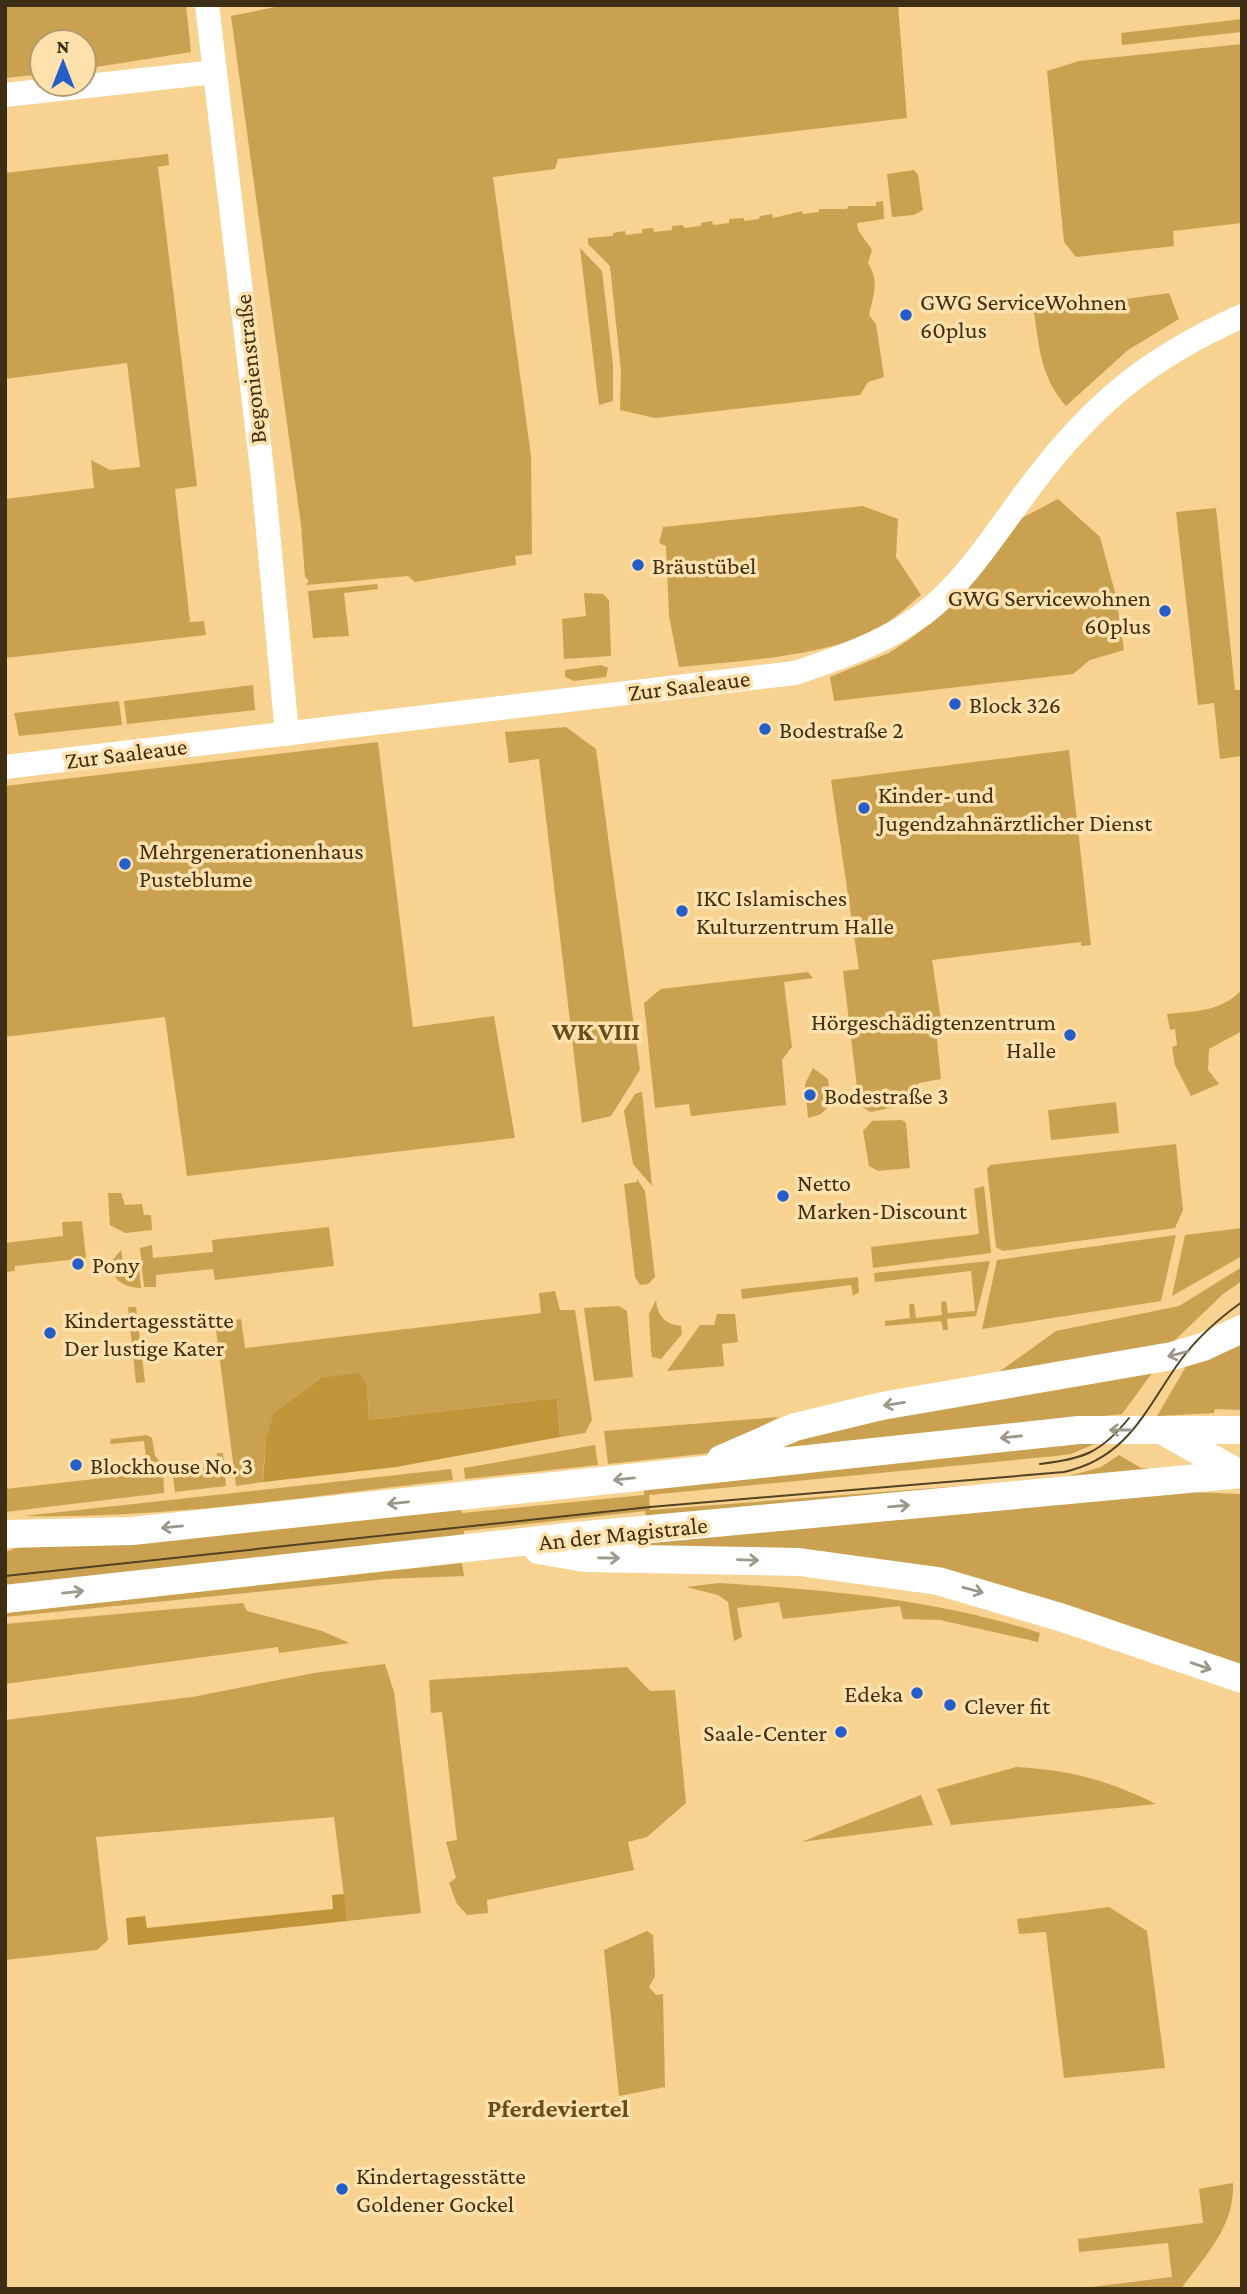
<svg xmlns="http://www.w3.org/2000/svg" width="1247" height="2294" viewBox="0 0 1247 2294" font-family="'Crimson Pro',serif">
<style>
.green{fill:#caa150}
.forest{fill:#c09439}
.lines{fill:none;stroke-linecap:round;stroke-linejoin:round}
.tertiary{stroke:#fff;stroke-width:24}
.secondary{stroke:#fff;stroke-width:28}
.tram{stroke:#524221;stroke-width:2}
.oneway{stroke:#9e9789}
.poi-dot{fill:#255dca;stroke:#fee1ac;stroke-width:2.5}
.labels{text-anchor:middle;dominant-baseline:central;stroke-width:7;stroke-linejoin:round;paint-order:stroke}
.poi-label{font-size:24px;fill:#3d2f13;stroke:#fee1ac;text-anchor:start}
.street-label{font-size:24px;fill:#3d2f13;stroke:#fee1ac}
.neighbourhood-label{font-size:26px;font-weight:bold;fill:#664d1a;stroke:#fee1ac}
</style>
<rect width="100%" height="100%" fill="#f7d290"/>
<path class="green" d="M5,5h181l5,47 -107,17v-27h-42v32l-37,4z
M285,5h613l9,113 -349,41 -3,10 -62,8 38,279 1,98 -17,2 1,9 -101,17 -7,-6 -102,9 3,-4 -4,-4 -4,-52 -70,-509z
M1242,19v13l-120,13 -1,-12z
M1242,44v179l-69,8 1,15 -98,11 -12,-15 -17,-171 32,-10z
M168,154l1,11 -11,2 39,319 -22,3 15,133 14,-1 2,14 -201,23v-159l89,-11 -3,-28 19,10 30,-3 -13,-104 -122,16v-206z
M914,170l4,5 5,35 -9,5 -22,2 -5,-43z
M883,201l1,18 -27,4 1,7 14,20 -4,13c12,19 5,33 1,52l7,9 8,53 -16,5 -8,13 -205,23 -35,-8 1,-39 -11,-105 -22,-22v-6l25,-2v-3l12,-2 1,4 16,-2v-4l11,-1 1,4 18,-2v-4l11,-1 1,3 17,-2v-3l11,-2 1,4 16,-2v-4l15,-1v3l15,-2 1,-3 12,-2 1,4 29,-7 1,3 16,-2v-3h28l1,-3h28v-4z
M580,248l22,23 11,94v36l-14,4z
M1169,293l10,26 -51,31 -62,56c-25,-28 -27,-59 -32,-94z
M1058,499l42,38 16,59 8,54 -34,10 -17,14 -239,27 -4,-24 59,-24 21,-14 23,-18 87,-102z
M863,506l35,13 -2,38 25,38c-19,16 -38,35 -62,43 -57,20 -120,23 -180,29l-10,-51 -3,-70 -7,-3 4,-16z
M1216,508l19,182h7v66l-22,3 -6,-56 -16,2 -22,-193z
M377,584l1,5 -34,4 5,43 -36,2 -5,-47z
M584,593l19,1 6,6 2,56 -47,3 -2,-40 24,-3z
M601,665l7,3 -2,9 -32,4 -9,-4v-7z
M253,685l2,25 -128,14 -3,-23z
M119,701l3,24 -103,11 -5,-23z
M566,727l30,22 44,321 -29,46 -29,7 -43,-364 -30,4 -4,-31z
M378,742l35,285 81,-11 21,122 -328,38 -22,-159 -160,20v-251z
M1069,750l22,195 -10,1v-4l-149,18 9,60 -6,1 6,58 -22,4 -14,14v8l-35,7 -11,-8 -16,-133 16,-2 -28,-189z
M808,972l5,6 -29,4 8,65 -10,13 4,45 -95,11 -2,-12 -34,4 -11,-105 17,-14z
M1242,990v41l-33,18 -1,21 11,14 -28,12 -16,-31 -3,-18 5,-2 -2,-16 -5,1 -3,-16c29,-3 53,-2 75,-24z
M813,1068l15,11 3,25 -10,10 -13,4 -3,-34z
M642,1092l10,94 -19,-22 -9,-53 11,-17z
M1116,1102l3,31 -68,7 -3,-30z
M902,1120l4,3 4,45 -32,3 -9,-5 -6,-35 9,-10z
M1176,1144l7,66 -8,18 -172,23 -7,-4 -9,-78 3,-4z
M637,1179l8,12 10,86 -7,7 -8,1 -5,-8 -11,-93 13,-2z
M984,1186l7,67 -118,15 -2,-21 108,-13 -5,-45z
M108,1193h13l4,12 17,-1 2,11h7l1,15 -27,3 -15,-8z
M82,1221l4,37 -71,8v5l-10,1v-29l58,-7 -1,-14z
M329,1227l5,39 -119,14 -2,-11 -57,6v12h-12l-4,-39 12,-3 1,13 60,-6 -1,-12z
M1242,1228v28l-70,40 13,-61z
M1176,1235l-15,66 -179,28 15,-69z
M121,1250l2,12 14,-1 -10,3 1,7 11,-2 2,19c-17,-1 -28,-6 -31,-25z
M990,1261l-14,55 -29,3 1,11h-5l-2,-9 -56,5v-5l25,-3 -1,-14h5l2,14 26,-3 -1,-13 5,-1 2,12 27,-2 -4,-40 -96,11 -1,-9z
M1242,1267v14l-19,13 -51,49 -183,36 67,-48 123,-25z
M858,1277l1,15 -6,4 -2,-11 -109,14 -1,-10z
M555,1291l5,19h15l17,110 -7,13 -25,4 -3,-39 -188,22 -2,-34 -46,-8c-54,40 -54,36 -58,104l-27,4 -21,-164 26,-3 4,29 296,-35 -2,-20z
M656,1300c2,16 8,24 25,26l1,8 -21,25 -9,-2 -1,-5 -2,-38z
M619,1306l8,5 6,66 -39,4 -10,-73z
M128,1307h8l9,75 -9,1z
M717,1314h18l3,28 -16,2 2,22 -57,5 33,-46h14z
M1242,1336v74l-27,-1 -1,4 -57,3 34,-58z
M1158,1365l-36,49 -347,38 -1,-6 42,-18z
M779,1417l-68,36 -103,11 -4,-33z
M147,1435l5,3 3,18 8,8 1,29 -159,19v-23l143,-16 -4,-32 -34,3 1,-5z
M1097,1443l-26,11 -15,2 -407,39 1,15 412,-32 39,-11 18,-12 22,13 22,2 -517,50 -1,-9 -181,20v9l-459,50v-38l22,-8 434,-39 1,8 182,-18v-9l397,-42z
M595,1445l3,20 -133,14 -1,-11z
M217,1453h6l3,33 -51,6 -4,-29 15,-1 1,8 31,-4z
M451,1469l2,11c-142,16 -286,39 -429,36z
M1167,1491l73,3 2,175 -223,-74 -426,-51z
M462,1563l2,13 -78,3 -381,38v-4z
M719,1583c109,7 217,16 321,50l-2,9 -98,-22 -37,-1 -3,-13 -117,13 -4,-17 -42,6 5,29 -8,4 -6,-39 -10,-7 -32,-8z
M243,1603l4,8 75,20 28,12 -71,10 -1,-6 -273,37v-60z
M385,1664l9,28 27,221 -74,8 -13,-104 -238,20 12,103 -11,10 -92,10v-240l187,-23 122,-24z
M627,1667l23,24 25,-1 11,113 -39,34 -19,5 6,28 -147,30 1,13 -21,2 -10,-11 -8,-21 7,-5 -10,-36 11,-2 -15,-128 -11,1 -2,-33z
M1016,1767c53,3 92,13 140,37l-205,21 -14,-36z
M921,1795l12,30 -132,17z
M1109,1907l38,24 18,137 -101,10 -18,-146 -27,2 -2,-15z
M647,1931l6,4 2,41 -6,11 7,8 7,-1 2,93 -46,9 -15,-146z
M1233,2183c2,43 -28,73 -52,106h-105l96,-12 -4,-34 -89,9 -1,-13 125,-16 -4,-34z"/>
<path class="forest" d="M359,1373l8,13 2,34 188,-22 3,39 -164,30 -133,15 3,-44 8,-25 47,-35z
M344,1894l3,27 -219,24 -2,-27 19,-2 2,12 186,-19 -1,-14z"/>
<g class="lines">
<path class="tertiary" d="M207,5l56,473 24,256
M5,95l210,-23
M5,767l790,-94c51,-17 106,-36 146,-74 34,-32 61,-75 89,-112 61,-82 118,-129 212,-171"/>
<path class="secondary" d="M1163,1431l77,43
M721,1459l74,-32 87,-21 290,-50 31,-9 39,-18
M5,1534l127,-3 947,-101h160
M538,1550l47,8 214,4 139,19 125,37 179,61
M5,1599l571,-63 666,-62"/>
<path class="tram" d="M1040,1464c43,-5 61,-11 89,-46
M5,1576l645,-69 414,-35c64,-14 81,-62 116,-111 17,-23 38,-42 62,-59"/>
</g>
<defs><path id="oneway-shaft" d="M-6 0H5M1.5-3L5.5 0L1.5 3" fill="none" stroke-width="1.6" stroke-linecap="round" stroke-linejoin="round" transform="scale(1.75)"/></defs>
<g class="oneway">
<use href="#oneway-shaft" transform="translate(1178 1354) rotate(166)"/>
<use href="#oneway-shaft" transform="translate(894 1404) rotate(171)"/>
<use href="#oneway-shaft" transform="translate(1120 1430) rotate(180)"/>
<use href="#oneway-shaft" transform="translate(1011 1437) rotate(174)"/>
<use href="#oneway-shaft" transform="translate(624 1479) rotate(174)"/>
<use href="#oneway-shaft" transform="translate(398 1503) rotate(174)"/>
<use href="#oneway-shaft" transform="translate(899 1506) rotate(-5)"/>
<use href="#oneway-shaft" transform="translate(172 1527) rotate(174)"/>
<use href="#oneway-shaft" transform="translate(609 1558) rotate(1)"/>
<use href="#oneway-shaft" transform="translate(748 1560) rotate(2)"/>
<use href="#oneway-shaft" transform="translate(973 1590) rotate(15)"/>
<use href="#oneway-shaft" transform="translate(73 1592) rotate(-6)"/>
<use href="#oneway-shaft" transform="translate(1201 1666) rotate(19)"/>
</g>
<g class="poi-dot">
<circle cx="906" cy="315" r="7"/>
<circle cx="638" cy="565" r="7"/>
<circle cx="1165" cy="611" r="7"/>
<circle cx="955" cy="704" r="7"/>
<circle cx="765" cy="729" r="7"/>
<circle cx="864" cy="808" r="7"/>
<circle cx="125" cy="864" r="7"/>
<circle cx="682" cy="911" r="7"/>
<circle cx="1070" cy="1035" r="7"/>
<circle cx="810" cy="1095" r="7"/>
<circle cx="783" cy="1196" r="7"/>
<circle cx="78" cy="1264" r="7"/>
<circle cx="50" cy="1333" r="7"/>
<circle cx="76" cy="1465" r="7"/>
<circle cx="917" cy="1693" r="7"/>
<circle cx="950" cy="1705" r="7"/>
<circle cx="841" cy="1732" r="7"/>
<circle cx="342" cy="2189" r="7"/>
</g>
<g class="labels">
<g class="poi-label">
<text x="920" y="301">GWG ServiceWohnen<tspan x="920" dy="28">60plus</tspan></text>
<text x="652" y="565">Bräustübel</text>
<text x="1151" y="597" text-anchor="end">GWG Servicewohnen<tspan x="1151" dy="28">60plus</tspan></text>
<text x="969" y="704">Block 326</text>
<text x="779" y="729">Bodestraße 2</text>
<text x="878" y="794">Kinder- und<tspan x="878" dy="28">Jugendzahnärztlicher Dienst</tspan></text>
<text x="139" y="850">Mehrgenerationenhaus<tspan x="139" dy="28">Pusteblume</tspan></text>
<text x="696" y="897">IKC Islamisches<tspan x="696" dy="28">Kulturzentrum Halle</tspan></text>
<text x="1056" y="1021" text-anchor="end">Hörgeschädigtenzentrum<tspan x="1056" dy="28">Halle</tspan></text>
<text x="824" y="1095">Bodestraße 3</text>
<text x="797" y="1182">Netto<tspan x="797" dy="28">Marken-Discount</tspan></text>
<text x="92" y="1264">Pony</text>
<text x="64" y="1319">Kindertagesstätte<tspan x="64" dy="28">Der lustige Kater</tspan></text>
<text x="90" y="1465">Blockhouse No. 3</text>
<text x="903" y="1693" text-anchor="end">Edeka</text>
<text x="964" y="1705">Clever fit</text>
<text x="827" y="1732" text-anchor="end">Saale-Center</text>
<text x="356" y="2175">Kindertagesstätte<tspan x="356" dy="28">Goldener Gockel</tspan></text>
</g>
<g class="street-label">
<text transform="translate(250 369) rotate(-96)">Begonienstraße</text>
<text transform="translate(689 685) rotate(-7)">Zur Saaleaue</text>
<text transform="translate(126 753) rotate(-7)">Zur Saaleaue</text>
<text transform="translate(623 1533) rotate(-6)">An der Magistrale</text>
</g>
<g class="neighbourhood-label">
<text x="596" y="1031">WK VIII</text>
<text x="558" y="2108">Pferdeviertel</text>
</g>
</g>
<rect width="1247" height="2294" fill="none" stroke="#3d2f13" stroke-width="14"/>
<g transform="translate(63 63)"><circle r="33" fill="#fee1ac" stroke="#b19a6f" stroke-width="2"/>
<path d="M0-5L12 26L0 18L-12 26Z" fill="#255dca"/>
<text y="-10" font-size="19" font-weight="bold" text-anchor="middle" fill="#3d2f13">N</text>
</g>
</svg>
